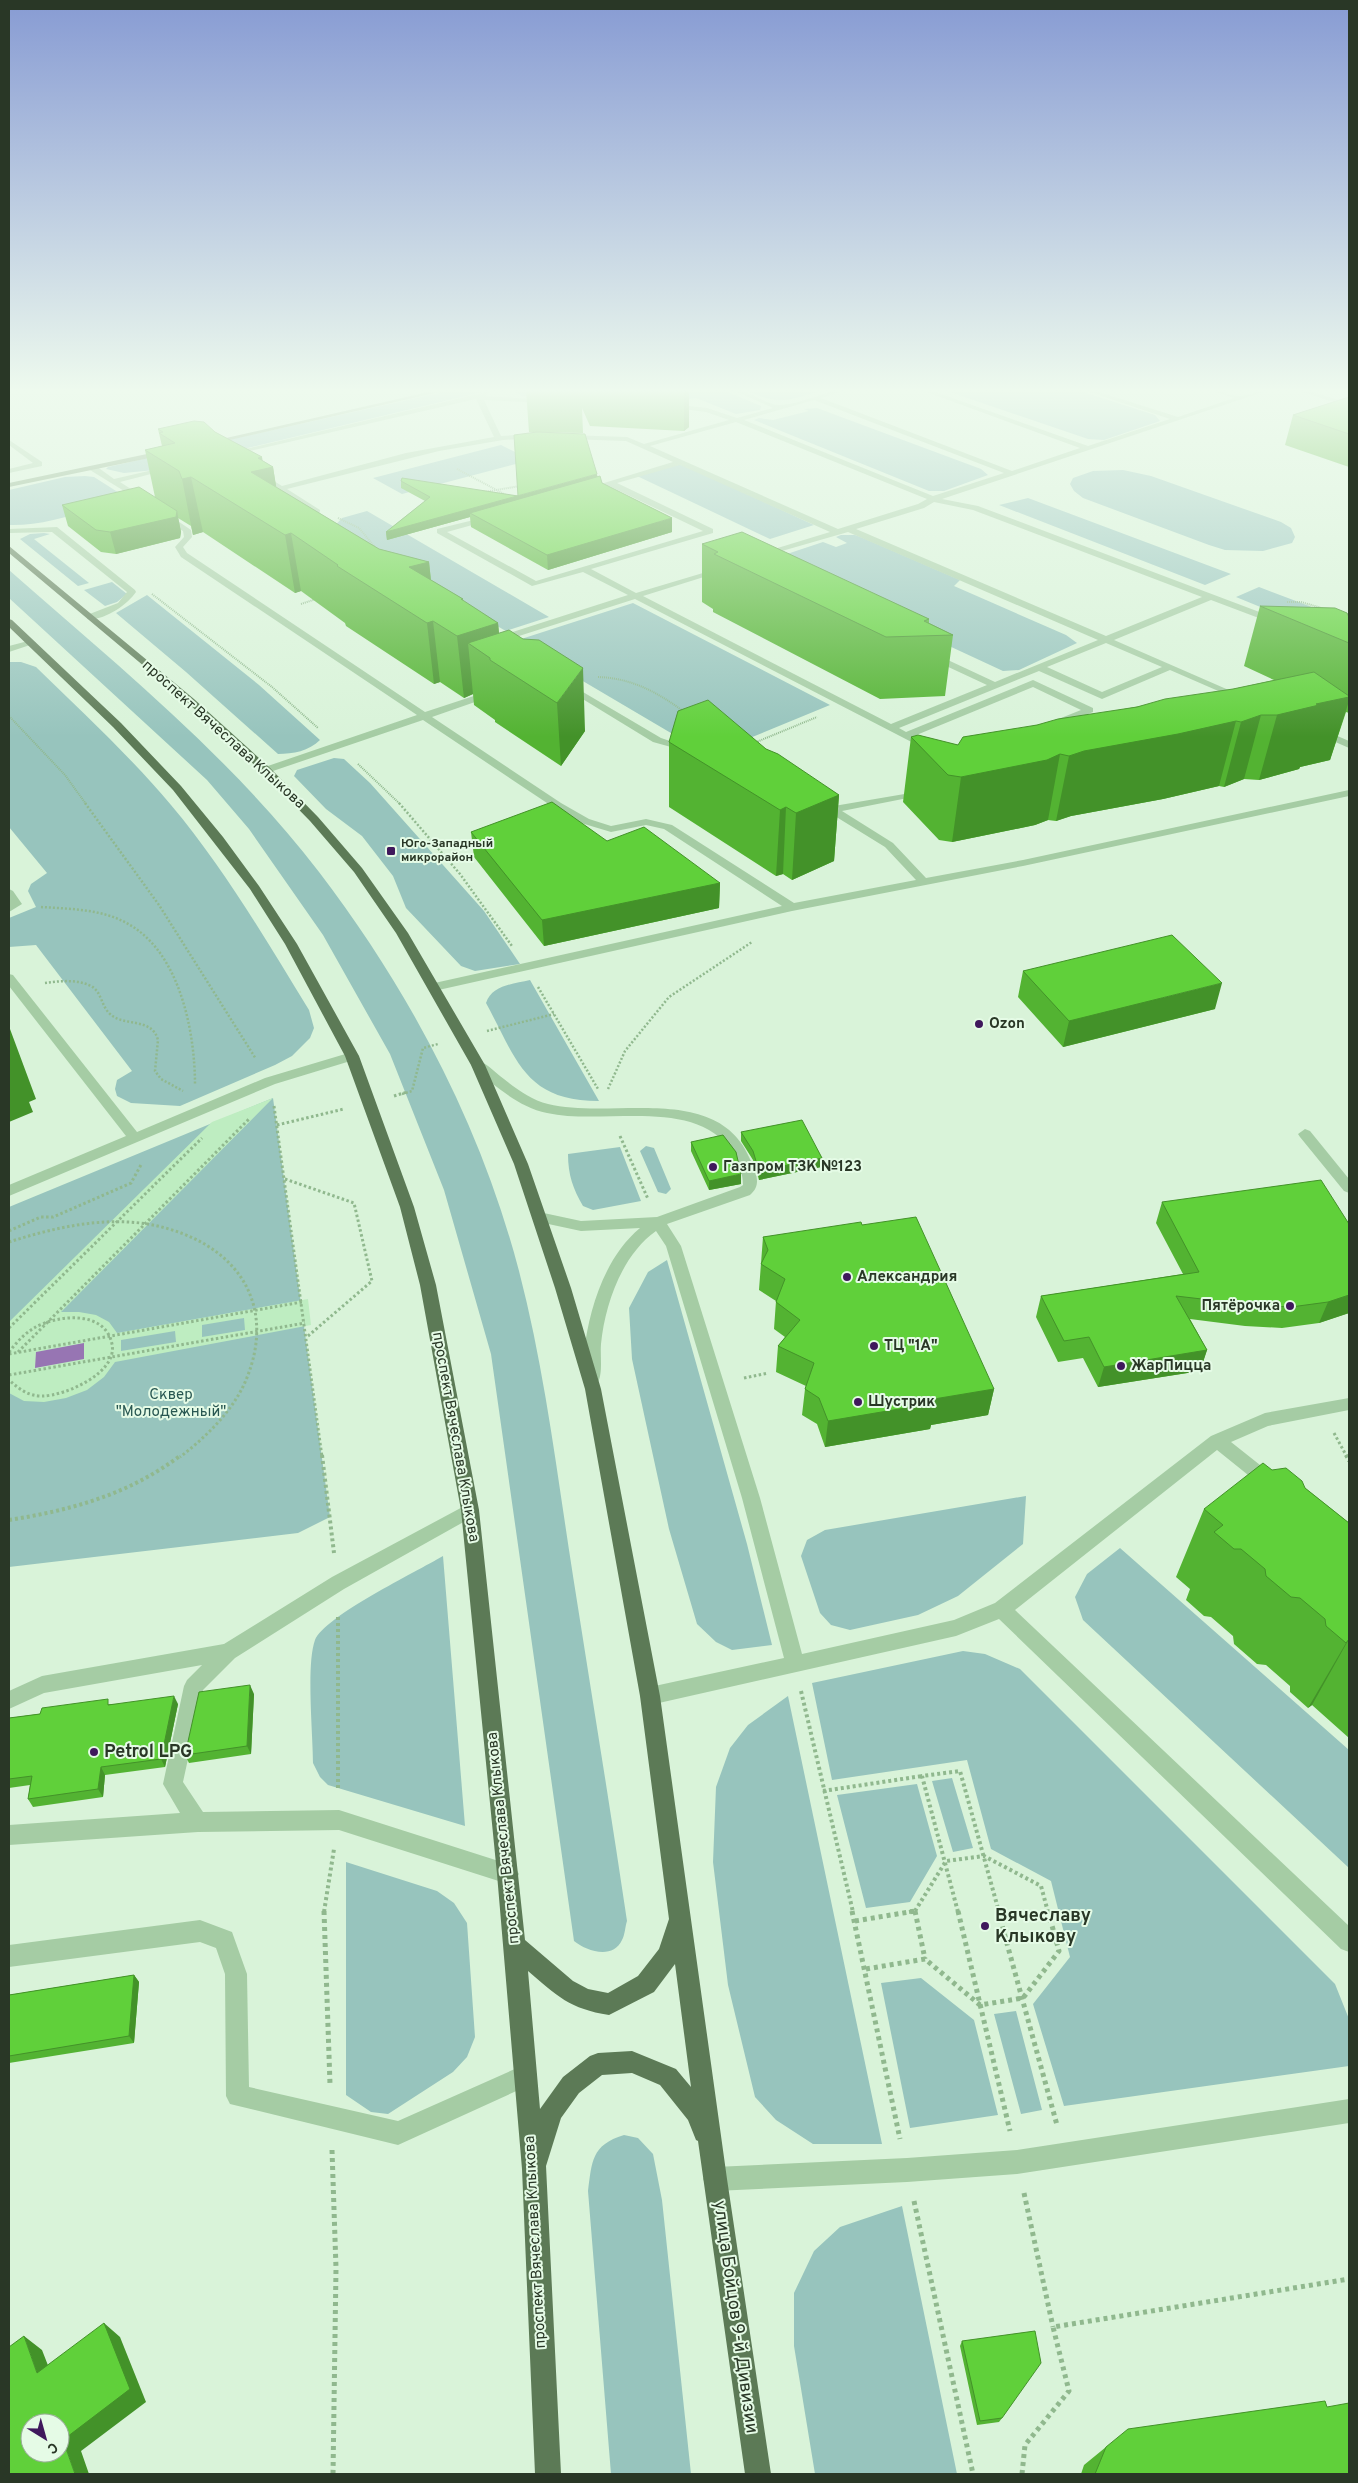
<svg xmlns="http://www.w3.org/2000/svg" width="1358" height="2483" viewBox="0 0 1358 2483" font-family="Overpass,sans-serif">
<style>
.green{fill:#97c4bd}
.plaza{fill:#beedc1;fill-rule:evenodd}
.water{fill:#9775b3}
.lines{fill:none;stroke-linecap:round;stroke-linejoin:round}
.path-far4{stroke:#90b88e;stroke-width:2;stroke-dasharray:1 1;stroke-linecap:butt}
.path-far3{stroke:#90b88e;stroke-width:2.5;stroke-dasharray:2 2;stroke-linecap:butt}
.path-far2{stroke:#90b88e;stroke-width:3;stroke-dasharray:2.5 2.5;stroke-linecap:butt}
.path-far1{stroke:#90b88e;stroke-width:4;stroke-dasharray:3 3;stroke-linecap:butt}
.path{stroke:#90b88e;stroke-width:5;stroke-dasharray:4 4;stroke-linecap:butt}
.lane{fill:#a5cca4;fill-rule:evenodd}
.secondary{fill:#7ba075;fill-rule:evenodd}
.primary{fill:#5c7a56;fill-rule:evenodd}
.wall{fill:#53b332}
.shaded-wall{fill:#439229}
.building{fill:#60d03a;stroke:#439229;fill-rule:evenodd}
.poi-dot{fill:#3f185c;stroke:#e5fbe6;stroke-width:2}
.labels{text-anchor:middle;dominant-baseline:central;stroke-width:4;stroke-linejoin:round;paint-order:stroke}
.far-poi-label{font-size:12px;font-weight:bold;fill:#293726;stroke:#e5fbe6;text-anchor:start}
.street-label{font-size:15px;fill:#293726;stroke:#e5fbe6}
.poi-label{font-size:15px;font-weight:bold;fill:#293726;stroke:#e5fbe6;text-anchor:start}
.park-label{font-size:15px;fill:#285751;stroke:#e5fbe6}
.near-poi-label{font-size:18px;font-weight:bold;fill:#293726;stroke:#e5fbe6;text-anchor:start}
.near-street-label{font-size:18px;fill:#293726;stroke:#e5fbe6}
</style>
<rect width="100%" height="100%" fill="#d9f3d9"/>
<path class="green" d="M452,390h39l-336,80 -31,3 -18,-4 2,-2z
M520,390h203l38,16 -1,4 -24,4 -40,-16 -30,4 -144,-6 -6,-3z
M744,390h80c-39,11 -42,16 -80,0z
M944,390h133l78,25 5,6 -56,19 -16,-1z
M817,408l164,61 7,6 -44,16h-15l-175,-71 5,-2 14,2 36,-9 -5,-2z
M501,445l30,15 -129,34 -29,-16z
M682,464l132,61 -44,14 -133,-63z
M1123,470l28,6 130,46 10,6 4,9 -3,6 -29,8 -38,-1 -16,-5 -126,-47 -9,-7 -4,-7 3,-6 20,-7z
M85,476l9,1 30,19c-35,15 -77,30 -115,29v-35l56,-13z
M1028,498l203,76 -26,11 -206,-80z
M367,511l182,106 -43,14 -177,-99 13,-14z
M44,533l6,1 -16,5 55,44 -11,3 -58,-47 10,-5z
M841,535h14l8,3 97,42 -6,6 112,49 11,8 -58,27 -16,1 -237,-110 57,-19 13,5 11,-4 -11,-6z
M9,570c108,95 222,187 310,302 91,119 162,254 200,399 26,100 38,203 54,305 18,115 37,230 54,345 -2,6 -2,14 -5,19 -9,20 -36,11 -48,1l-83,-587 -47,-164 -54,-136 -67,-119 -74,-106 -42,-49 -198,-182z
M112,582l15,12 -10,8 -12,4 -21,-16z
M1259,587l90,34v22l-113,-46z
M147,595l112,90 61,55c-11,11 -27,14 -42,14l-92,-82 -70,-59z
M633,603l197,102 -90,37 -64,-6 -161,-95z
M9,662h12l15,5c46,45 94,89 135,138 53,63 95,135 138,205l5,18 -4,10 -18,18 -17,9 -95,41 -49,-3 -14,-7 -2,-7 2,-9 15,-9 -96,-126 -27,2v-29l27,-11 -8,-16 3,-7 16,-11 -38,-46z
M334,758l10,1 26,24 114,128 36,53 -45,7 -14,-5 -55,-58 -13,-32 -31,-40 -36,-27 -32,-33 3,-6z
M530,980l69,121c-74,0 -82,-41 -113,-98 6,-18 27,-19 44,-23z
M273,1098l57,419 -32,16 -289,34v-360z
M646,1146l8,2 17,41 -5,5 -8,-2 -18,-41z
M620,1147l21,54 -48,9 -10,-4c-10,-17 -15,-31 -15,-52z
M667,1260l80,284 25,101 -40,5 -16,-8 -19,-18 -28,-95 -37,-170 -3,-51 19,-36z
M1026,1496l-3,48 -65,52 -40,19 -68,15 -19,-5 -11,-12 -19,-57 6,-16 18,-10z
M1120,1548l229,202v118l-266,-248 -8,-23 12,-23z
M443,1556l22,270 -137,-41 -8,-8 -7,-14c0,-29 -7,-98 2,-123 10,-24 101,-68 128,-84z
M963,1651l22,3 35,15 315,315 14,35v47l-285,40 -31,-102 37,-47 -19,-76 -60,-32 -24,-89 -135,20 -20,-97z
M788,1696l94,448h-69l-37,-24 -21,-23 -27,-112 -15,-123 3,-75 14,-39 18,-23z
M952,1778l21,70 -20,4 -21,-71z
M917,1784l20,72 -27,46 -44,6 -29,-113z
M346,1862l91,29 17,12 13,20 8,114 -8,20 -14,15 -65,42 -17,-2 -25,-17z
M921,1978l53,42 24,95 -88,13 -29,-145z
M1016,2011l26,99 -21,4 -27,-100z
M624,2135l14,3 15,16 9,46 29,274h-80l-23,-283c4,-29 3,-46 36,-56z
M902,2206l55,268h-142l-21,-128v-53l20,-42 26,-24z"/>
<path class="plaza" d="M273,1098l-212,214h18l17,3 13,7 8,11 191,-34 3,26 -196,37 -11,15 -17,13 -21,8 -22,4 -20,-1 -15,-8v-71l203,-200zM244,1318l1,12 -43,7v-12zM175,1331l1,11 -55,9v-11z"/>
<path class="water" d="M84,1343v16l-49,9 1,-16z"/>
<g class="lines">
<path class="path-far4" d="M457,469l49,26
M484,492l36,-6
M338,518l21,10 15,18 -2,2
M152,594l120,93 46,41
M1287,602h14l24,7
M301,604l15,-5
M598,677c33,1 59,15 85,34
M9,716l56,59 21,29
M754,743l63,-26
M358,764l42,40"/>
<path class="path-far3" d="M85,803l74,102 97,154
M399,803l61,71 52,72
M41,907c30,2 63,2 89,18 50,29 65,107 65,160
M45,983c15,-2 32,-4 46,3 11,6 10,20 19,28 14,13 42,3 48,26l-3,31 6,8 22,12
M538,987l60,102
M487,1031l67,-17
M608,1089l17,-38 44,-54 83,-55
M402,1094l10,-3 11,-43 15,-4"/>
<path class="path-far2" d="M394,1096l13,-4
M274,1106l48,351
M277,1125l67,-16
M620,1136l28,63
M285,1179l69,24 18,78 -64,55
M9,1231l32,-14h12l78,-34 11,-20
M9,1242c50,-16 108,-29 160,-13 72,21 107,79 77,151 -13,31 -40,57 -66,77
M9,1328l193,-190
M9,1352c7,-9 15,-18 25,-24 22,-13 71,-19 78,16 6,29 -47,52 -70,52 -14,0 -23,-7 -33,-16
M18,1352l232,-234
M9,1354l293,-52
M9,1375l296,-52
M744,1378l24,-5
M1334,1433l13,24"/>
<path class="path-far1" d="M322,1455l12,98
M1346,1455l3,6
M9,1520c63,-10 121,-26 172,-65
M338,1617v173
M801,1691l52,221
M823,1791l99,-15
M324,1912l10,-63
M909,1912l6,-1 31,-50 38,-5 57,30 7,26
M958,1912l-36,-136 38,-5 39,141"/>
<path class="path" d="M324,1911l6,173
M852,1911l48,228
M915,1911l10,48
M958,1911l52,220
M998,1911l59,214
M855,1921l60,-10
M866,1969l59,-10 55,46 43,-7 36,-47 -11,-40
M332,2150l4,118 -3,206
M1024,2193l29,134
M914,2201l59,273
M1022,2474l3,-29 44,-54 -16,-64 296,-48"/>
<path class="lane" d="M733,390c17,0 34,16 48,15 22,-1 43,-15 65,-15l-25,8 191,73 68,-23 -159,-58h9l158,56 82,-27 -86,-29h9l85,27 56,-19 -24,-8c10,0 22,7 32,6 9,-1 17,-6 27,-6l-327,109 36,7 300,113v4h-6l-61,-23 -97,40 133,58 -8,2 -69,-30 -68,29 -63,-28 -140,57 7,4 127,-52 60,28v4l-34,14h-8v-4l30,-12 -48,-23 -119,49 17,9v4l-4,1 -292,-151 -135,43h-6v-4l134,-43 -45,-23 -51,14 -95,-53v-4l57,-14v4l-47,13 89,49 167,-50 -94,-45 -24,6 -4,-2 92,-28 -47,-21 -59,-2 -4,-2 4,-2 60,2 17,7 85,-24 -23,-8 -39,-5 2,-3 38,4 30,10 36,-10zM814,400l190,73 -71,23 -189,-76zM736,422l191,77 -9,5 -80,25 -188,-83zM680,465l150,67 -72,22v4l90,-26 250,108 -103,42 -60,-28h-6v4l58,27 -96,39 -248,-128 80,-25v-4l-87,26 -45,-24 122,-36v-4l-96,-46zM934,502l39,8 229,87 -96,39 -250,-107 68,-21zM1106,643l56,24 -60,25 -55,-25z
M1296,390h10l43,13v4z
M486,392l3,2 -4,2 63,4 -2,3 -62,-3 17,36 33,-2h3v4l-34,2 -64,11 -152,38 33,21 -3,20 -4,2 -4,-2 3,-19 -57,-34v-4h6l21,13 124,-33 88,-16 -18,-38 -248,57 -4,-2z
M9,440l33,22v4l-33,7v-4l24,-6 -24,-18z
M90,466h6l18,13 56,-13 4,2 -54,14 25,16v4h-3l-52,-32z
M160,513h6l25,17 1,7 -9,10 4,6 238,159 64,-21h6v4l-63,22 129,86 28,16 22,7 35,-7 26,6 122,78 122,-23 -31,-33 -68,-42v-4l4,-1 13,6 94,-16v4l-86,17 51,32 33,35 97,-18 326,-70v6l-326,70 -231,45 -358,80 -6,-4 2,-3 352,-78 -118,-77 -18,-4 -35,7 -30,-9 -28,-16 -130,-87 -153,52h-8v-4l155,-53 -236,-158 -6,-10 9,-10 -1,-6 -23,-14z
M57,527l78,63 1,2c-9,13 -32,29 -49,27v-4l31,-12 9,-11 -75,-60 -43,1v-4z
M28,641l8,2 -27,9v-6z
M566,682l95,56 33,11 -5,3 -36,-10 -90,-55 -2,-2z
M1319,728l30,13v7l-34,-15v-4z
M9,889l4,2 9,13 -13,8z
M9,974l4,1 124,157 128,-54 87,-26 7,4 -2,3 -82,25 -266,112v-11l117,-49 -117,-150z
M478,1061c8,2 15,9 22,15 14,11 30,24 48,28 65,16 171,-23 203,57 5,12 11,24 -1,34l-83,29 14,22 79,252 42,156 152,-34 41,-17 216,-167 54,-23 84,-15v12l-81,16 -37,16 44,35 3,5 -3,5 -6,2 -6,-2 -46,-37 -202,160 334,316v26l-8,-3 -342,-330 -43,17 -306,69 -7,-3 -3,-6 3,-6 7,-3 134,-29 -42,-160 -76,-252 -10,-15c-34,24 -51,73 -55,113 -1,11 2,29 -3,38l-6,2 -6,-2c-4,-8 -3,-20 -2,-30 5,-43 21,-95 56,-124l-59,3 -42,-9 -5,-1 -2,-4 2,-4 5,-1 42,9 76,-4 83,-30 3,-2c0,-11 -4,-23 -10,-32 -37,-58 -128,-27 -186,-40 -29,-6 -51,-27 -74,-45l-2,-3 2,-3z
M1305,1129l5,2 39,48v14l-5,-2 -44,-54 -2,-3z
M470,1503l6,2 3,5 -3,5 -132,74 -109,69 -32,32 -20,92 20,30 136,-2 169,54 7,3 4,7 -4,7 -7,3 -169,-54 -141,2 -189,13v-20l171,-12 -17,-29 21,-98 3,-6 15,-15 -158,28 -35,16v-18l33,-15 182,-32 108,-67z
M200,1920l32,12 15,42 2,113 149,34 128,-57 8,3 3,8 -3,8 -136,62 -168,-41 -4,-8 -1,-122 -9,-26 -16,-6 -191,25v-22z
M1349,2099v24l-332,51 -110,8 -192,9 -8,-4 -4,-8 4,-8 8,-4 192,-9 110,-8z"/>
<path class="secondary" d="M437,390h11l-240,55 -4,-2z
M166,450h3v4l-160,33v-4z"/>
<path class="primary" d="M9,546l185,153 76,69 48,49 44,51 46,65 77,132 43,99 43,124 30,101 59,307 67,483 44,295h-26l-47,-333 -2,-1 -8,-20 -28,-35 -28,-12 -30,2 -23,18 -18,25 -15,48 15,308h-26l-13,-305 -25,-295 -36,-364 -41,-225 -20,-78 -55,-151 -60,-112 -35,-55 -77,-99 -60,-63 -104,-100v-8l3,1 109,103 60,63 42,51 36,49 38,58 62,112 55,151 22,78 43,225 46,430 48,41 15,8 20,4 30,-17 21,-27 10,-30 -29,-223 -55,-307 -30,-101 -41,-124 -43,-99 -75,-132 -42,-61 -44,-51 -48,-49 -74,-69 -179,-150zM675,1964l16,123 -15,-18 -44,-18 -34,2 -8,3 -27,21 -23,32 -12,-138c29,25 42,38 81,44l45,-23z"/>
</g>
<path class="wall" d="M526,390h163v37l-5,4 -94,-5 -8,-18 1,25 -54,-1z
M1349,397v70l-64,-22 8,-30z
M158,429l57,3 58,35 3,20 103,62 50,13 2,18 32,19v2l35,22 1,10 86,98 -24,35 -66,-44v-2l-21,-15 -1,-11 -9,4 -24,-16 -6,2 -88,-58 -1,-3 -44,-32 -6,2 -92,-61 -10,3 -2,-9 -13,-8 3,14 -1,6 -64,16 -15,-2 -33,-26 -6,-21 93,-8 -10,-47 17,-4z
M598,476l4,7 70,49 -124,38 -77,-43 -1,-10 -83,23 -1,-8 39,-31 -24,-13v-7l117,15z
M702,544l227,75v4l24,12 -8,61 -65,3 -167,-87v-3l-11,-7z
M1260,606l89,11v96l-3,-1 -16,48 -30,7 -1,2 -40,11 -15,-1 -20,8 -5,-1 -56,13 -92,17 -15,5 -8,-1 -13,5 -83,17 -13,-2 -36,-38 8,-65 47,8 79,-20 196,-36 41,-9 -30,-14z
M669,742l97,7 73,46 -5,66 -42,19 -9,-6 -7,2 -107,-69z
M471,832l136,9 113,42 -1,25 -175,38 -70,-89z
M1023,971l192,38 -152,38 -45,-50z
M741,1132l80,35 -62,13 -6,-20 -12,-19z
M691,1142l50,42 -32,6 -18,-39z
M1162,1202l187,22v89l-30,10 -37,5 -37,-2 -55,-7 17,31 -7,21 -102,16 -15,-29 -25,4 -22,-45 5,-21 142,-22 -27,-51z
M862,1225l132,164 -6,26 -57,10 -1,4 -105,18 -8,-23 -15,-9 3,-26 1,-3 -30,-14 2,-26 7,-9 -11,-8 2,-28 -17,-11 4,-53z
M1272,1470l33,18 44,35v215l-37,-33 -4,3 -18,-16v-6l-24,-21 -9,-1 -23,-20 -1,-8 -22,-19 -7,-1 -18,-16 4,-11 -14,-12 28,-68z
M254,1694l-3,60 -62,9 -4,-8z
M111,1704h67l-13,63 -60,8 -2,22 -70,10 -5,-8 2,-14 -21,3v-70z
M134,1975l5,7 -5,61 -125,20v-68z
M962,2341l40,77 -3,4 -22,3 -17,-79z
M1327,2407l22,67h-268l3,-9 22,-18z"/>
<path class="shaded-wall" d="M684,390h5v37l-5,4z
M262,457l2,12 9,-2 9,55 -31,-50 7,-14z
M597,474l1,7 -128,32v4l-83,23 -1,-8z
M191,477l12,55 -10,3 -11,-56z
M177,511l4,21 -1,6 -64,16 -6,-22z
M672,518v14l-124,38 -1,-15z
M291,533l10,58 -6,2 -10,-58z
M429,562l6,59h-2l7,61 -6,2 -7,-61 -18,-56z
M461,599h2l3,34 32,-10 4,44 -12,-9 -22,-15 5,51 -9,4 -7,-62z
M583,668l2,63 -24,35 -4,-63z
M1349,697v4l-19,59 -30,7 -1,2 -40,11 18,-65 39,-11z
M1261,715l-17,64 -20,8 17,-65z
M1236,721l-17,65 -56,13 -92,17 -15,5 13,-65 15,-5z
M1060,754l-12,66 -13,5 -83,17 9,-65z
M839,795l-5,66 -42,19 4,-67z
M786,807l-3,67 -7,2 4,-66z
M720,883l-1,25 -175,38 -2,-26z
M1222,983l-7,26 -152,38 6,-26z
M10,1029l26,70 -7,3 4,10 -24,10v-92z
M822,1158l-1,9 -62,13v-9z
M741,1174v10l-32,6v-9z
M1349,1295v18l-30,10 9,-21z
M1207,1350l-7,21 -102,16 6,-20z
M994,1389l-6,26 -57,10 -1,4 -105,18 3,-26 106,-22z
M1349,1639l-37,66 -4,3 38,-65z
M250,1685l4,9 -3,60 -4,-8z
M174,1696l4,8 -13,63 -4,-8z
M101,1767l4,8 -2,22 -5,-8z
M134,1975l5,7 -5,61 -5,-7z
M104,2323l16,14 26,65 -65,49 8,23h-14l-12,-34z
M24,2336l18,14 14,36 -19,-13z"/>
<path class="building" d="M1349,397v37l-56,-19z
M194,421l10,1 11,10 47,25 -4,1 15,9 -22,5 128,77 50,13 -20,5 54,32h-2l37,24 -41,13 -24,-15 -6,2 -90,-57 1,-1 -47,-32 -6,2 -94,-58 -9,2 -3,-8 -34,-21 30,-7 -16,-10 4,-1 -5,-3z
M537,432l48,2 12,40 -211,58 44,-35 -29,-16 1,-3 116,18 -4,-61z
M600,476l2,7 70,35 -125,37 -77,-42z
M139,487l38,24 -1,6 -66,15 -14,-2 -34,-25z
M742,532l187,87 -5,2 29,14 -67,2 -172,-83 4,-2 -16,-8z
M1260,606l75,2 12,5 2,4v26z
M509,630l14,9 16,1 44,28 -26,35 -67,-43v-2l-22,-15z
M1314,672l35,24v1l-33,7 3,1 -42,10h-16l-20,7 -5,-1 -58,13 -94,17 -15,5 -9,-2 -13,6 -86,17 -13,-2 -37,-38 7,-2 40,10 5,-8 74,-12 21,-6 79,-12 28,-8 68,-10z
M708,700l58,49 12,5 61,41 -43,18 -10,-6 -6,3 -111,-68 9,-31z
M552,802l55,39 37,-14 76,56 -178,37 -71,-88z
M1172,935l50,48 -153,38 -46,-50z
M802,1120l20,38 -63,13 -6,-20 -12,-19z
M723,1135l13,17 5,22 -32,7 -18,-39z
M1321,1180l28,44v71l-21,7 -37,5 -38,-2 -77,-9 31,54 -103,17 -15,-30 -25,4 -23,-45 158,-24 -37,-70z
M916,1217l78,172 -60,10 1,4 -107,18 -9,-23 -14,-9 9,-26 -36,-17 22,-26 -24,-18 9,-23 -24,-15 7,-14 -5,-13 98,-15 1,3z
M1263,1463l9,7 14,-2 16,13 3,7 44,35v116l-3,4 -20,-17 -1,-7 -25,-21 -9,-1 -25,-21 -1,-7 -24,-20h-7l-20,-17 9,-7 -19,-16z
M250,1685l-3,61 -62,9 14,-63z
M174,1696l-13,63 -60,8 -3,22 -70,10 4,-23 -23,3v-61l31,-4 2,-6 66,-9v6z
M134,1975l-5,61 -120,20v-61z
M104,2323l26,66 -67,51 12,34h-66v-127l15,-11 13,37zM30,2423h30v30h-30z
M1035,2331l6,32 -39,55 -22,3 -18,-80z
M1325,2401l2,6 22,-4v71h-254l11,-27 22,-18z"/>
<linearGradient id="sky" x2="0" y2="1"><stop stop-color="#879bd3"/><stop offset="0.53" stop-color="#eefaee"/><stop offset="1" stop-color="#eefaee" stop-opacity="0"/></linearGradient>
<rect width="1358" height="737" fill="url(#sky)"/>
<g class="poi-dot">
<rect x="386" y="846" width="10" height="10" rx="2.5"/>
<circle cx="979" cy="1024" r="5"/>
<circle cx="713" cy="1167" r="5"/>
<circle cx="847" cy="1277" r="5"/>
<circle cx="1290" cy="1306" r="5"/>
<circle cx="874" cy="1346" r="5"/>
<circle cx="1121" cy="1366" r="5"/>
<circle cx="858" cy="1402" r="5"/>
<circle cx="94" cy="1752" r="5"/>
<circle cx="985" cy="1926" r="5"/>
</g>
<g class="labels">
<g class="far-poi-label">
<text x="401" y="844">Юго-Западный<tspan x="401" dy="14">микрорайон</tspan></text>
</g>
<g class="street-label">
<text transform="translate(223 735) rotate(42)">проспект Вячеслава Клыкова</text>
<text transform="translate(455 1437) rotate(80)">проспект Вячеслава Клыкова</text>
<text transform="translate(504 1838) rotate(-96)">проспект Вячеслава Клыкова</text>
<text transform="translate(536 2242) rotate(-93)">проспект Вячеслава Клыкова</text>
</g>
<g class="poi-label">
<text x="989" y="1024">Ozon</text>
<text x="723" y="1167">Газпром ТЗК №123</text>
<text x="857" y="1277">Александрия</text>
<text x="1280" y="1306" text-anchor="end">Пятёрочка</text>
<text x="884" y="1346">ТЦ "1А"</text>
<text x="1131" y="1366">ЖарПицца</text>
<text x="868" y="1402">Шустрик</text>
</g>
<g class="park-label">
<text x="171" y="1395">Сквер<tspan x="171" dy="17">"Молодежный"</tspan></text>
</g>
<g class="near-poi-label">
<text x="104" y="1752">Petrol LPG</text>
<text x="995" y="1916">Вячеславу<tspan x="995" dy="21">Клыкову</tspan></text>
</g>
<g class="near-street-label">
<text transform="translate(735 2317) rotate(82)">улица Бойцов 9-й Дивизии</text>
</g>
</g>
<rect width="1358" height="2483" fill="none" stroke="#293726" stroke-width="20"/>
<g transform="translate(45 2438) rotate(143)"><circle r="24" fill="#e5fbe6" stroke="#9aad99"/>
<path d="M0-4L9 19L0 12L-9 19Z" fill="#3f185c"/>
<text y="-8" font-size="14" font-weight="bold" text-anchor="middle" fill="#293726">С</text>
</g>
</svg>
